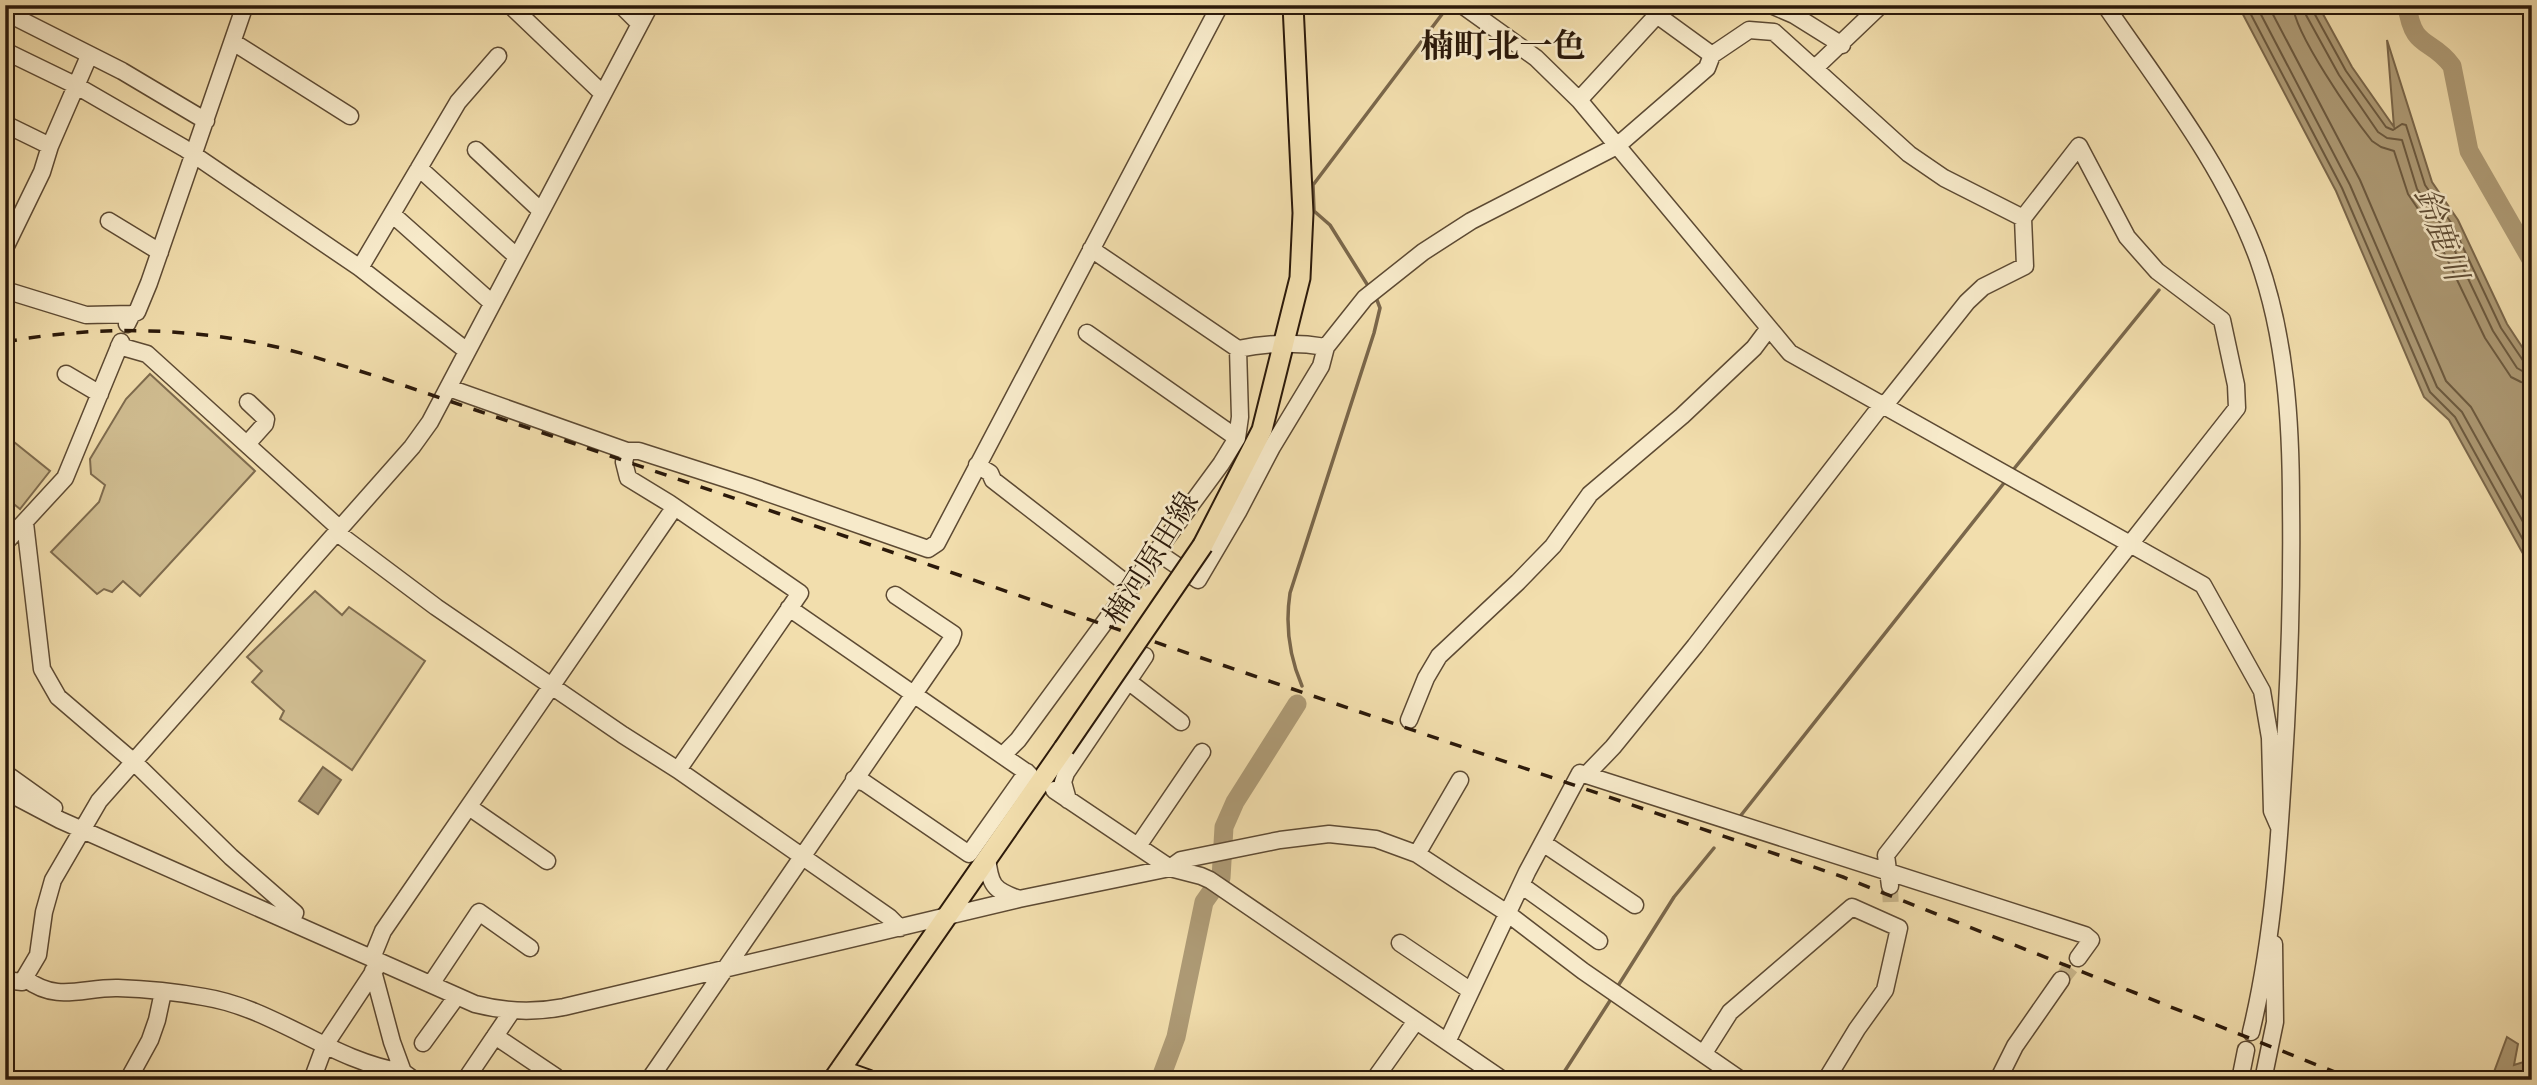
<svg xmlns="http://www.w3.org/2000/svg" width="2537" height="1085" viewBox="0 0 2537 1085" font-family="'Sorts Mill Goudy','Noto Serif JP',serif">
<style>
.green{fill:#d0bd91;stroke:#7e6b4e;stroke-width:2}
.water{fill:#ae9b76;stroke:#7a674b;stroke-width:2}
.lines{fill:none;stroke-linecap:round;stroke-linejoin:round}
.shore{stroke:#6c5a40;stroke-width:2}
.stream{stroke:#7a674b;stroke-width:3.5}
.river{stroke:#ae9b76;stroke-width:19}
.minor-tunnel{stroke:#cab78c;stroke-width:16;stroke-dasharray:16 8;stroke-linecap:butt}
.minor-casing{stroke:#5d4a33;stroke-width:19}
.major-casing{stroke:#2b190a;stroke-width:23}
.minor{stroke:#f7eaca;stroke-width:16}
.major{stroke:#f2dead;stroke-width:19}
.rail{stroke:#2b190a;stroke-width:3.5;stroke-dasharray:12 12;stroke-linecap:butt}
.major-bridge-casing{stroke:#2b190a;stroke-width:23;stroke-linecap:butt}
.major-bridge{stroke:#f2dead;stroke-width:19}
.labels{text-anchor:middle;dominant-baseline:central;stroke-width:5;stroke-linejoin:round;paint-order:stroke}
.street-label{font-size:30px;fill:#2b190a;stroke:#f7eaca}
.water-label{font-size:32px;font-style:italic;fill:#5f4d35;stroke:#f7eaca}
.quarter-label{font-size:33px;font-weight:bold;fill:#2b190a;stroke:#f7eaca}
</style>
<rect width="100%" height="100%" fill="#f2dead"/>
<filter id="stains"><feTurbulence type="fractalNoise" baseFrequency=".00286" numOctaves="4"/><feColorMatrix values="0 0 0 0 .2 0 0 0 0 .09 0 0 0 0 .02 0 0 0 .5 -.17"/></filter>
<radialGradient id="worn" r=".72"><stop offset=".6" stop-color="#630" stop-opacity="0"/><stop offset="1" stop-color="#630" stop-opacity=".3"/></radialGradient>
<path class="green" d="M150,374l105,97 -115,125 -17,-15 -11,11 -8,-3 -7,5 -46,-42 48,-50 6,-17 -14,-11 -1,-15 36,-60z
M9,438l41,33 -30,38 -15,-12v-54z
M315,591l27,24 7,-8 76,54 -73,109 -72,-51 4,-8 -32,-29 10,-11 -15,-14z"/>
<path class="water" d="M2238,5h80l34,62 42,60 -7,-87 45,142 26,38 49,104 25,38v208l-83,-150 -25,-23 -88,-206z
M323,767l18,13 -23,34 -19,-13z
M2507,1037l11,7 -4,21 13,-4 5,-6v25h-41z"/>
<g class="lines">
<path class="shore" d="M2246,5l96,183 88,204 25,25 77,139
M2256,5l94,180 87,202 25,25 70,126
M2268,5l92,175 86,201 25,26 61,109
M2293,5c1,28 60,112 79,136l9,6 13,4 14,43 27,40 50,104 26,39 10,5 11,2
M2304,5l2,10 33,60 39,57 9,6 15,2 15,49 27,39 49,103 24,37 7,4 8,1
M2313,5v6l33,60 40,56 7,3 9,-6 4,1 19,60 27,39 49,104 23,34 8,2"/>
<path class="stream" d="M1370,289l-40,-64 -16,-14 -1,-26 136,-180
M2013,470l146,-180
M1302,686c-13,-30 -17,-60 -12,-93l84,-260 6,-25 -5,-13
M1738,819l266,-336
M1616,989l58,-92 40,-49
M1559,1080l54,-84"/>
<path class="river" d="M2407,5c6,46 24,32 45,61l17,85 63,110
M1160,1080l16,-43 28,-135 17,-24 3,-51 11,-25 62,-98"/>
<path class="minor-tunnel" d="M1890,886l1,24
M2061,980l17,-22"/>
<g class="minor-casing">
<path id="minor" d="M510,5l92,88
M621,5l19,19
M1462,5l74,53 43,42 211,253 413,232 59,106 8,47 2,73 7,16
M1771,5l23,10 48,30
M2105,5c56,82 119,161 153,254 28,79 33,163 33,246 1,74 -1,147 -5,221 -6,102 -11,207 -35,306
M5,12l117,59 84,50
M233,42l117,74
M5,51l70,34 109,63 176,120 107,83
M1815,68l66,-63
M1579,100l78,-85 55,40
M5,124l45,22 39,-90
M476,150l64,60
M419,168l97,88
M392,214l100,89
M109,221l51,31
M5,248l37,-76 8,-26
M1091,249l147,100c29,-6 59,-7 88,-2
M360,268l98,-166 40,-46
M5,290l81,25 46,-1
M127,324l5,-10 5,-2 12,-29 96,-278
M1087,333l150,105
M119,346l28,8 192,174
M66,374l34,20
M449,388l178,63h12l109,35 180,63 9,-6 283,-538
M247,444l18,-20 1,-5 -18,-17
M627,451l-3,11 4,16 41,25 131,90 -122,177
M977,465l13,8 3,7 138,107
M25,523l17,146 16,28 77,66 96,94 64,56 -4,9
M336,532l100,75 187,128 55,35 211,147 11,11
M5,543l60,-65 56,-136
M1157,552l41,28 40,-68 34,-65 49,-81 5,-19 39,-49 58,-46 48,-31 146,-75 90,-78 5,-13 37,-25 25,2 135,122 35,24 79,40
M789,608l240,166
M1128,681l53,41
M1409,720l17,-42 13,-22 79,-74 35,-36 37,-52 92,-78 72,-68 15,-20
M1003,755l15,-15 203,-276 16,-26 3,-21 -2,-68
M5,773l49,35
M1587,774l26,-27 82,-101 182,-235 12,-11 78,-98 16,-15 42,-21 -2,-48 56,-72 48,91 30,34 65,49 14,65 1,23 -351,447 4,31
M854,779l11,4 104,71 58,-82
M1054,790l116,78 31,8 9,4 293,200
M5,791l55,29 415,184c31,8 58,9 89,3l455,-108 151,-31 11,-8 99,-20 49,-6 47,5 41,15 90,59 76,58 158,109
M1068,800l-5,-18 3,-9 79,-117
M469,807l78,54
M1543,843l92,62
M1138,846l64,-94
M1417,854l43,-74
M987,857c3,28 6,33 32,42
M1521,885l78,56
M1400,943l71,48
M372,958l11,-27 291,-423
M373,971l19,71 11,30 11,8
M26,979c31,24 58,8 92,9 29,1 58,4 86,9 70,11 128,64 199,75
M5,980l17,2 16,-27 6,-43 9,-32 46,-79 313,-354 18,-25 220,-417
M431,984l48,-72 51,36
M495,1036l61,41
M1447,1042l80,-170 53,-99 505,162 6,5 -13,18
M423,1043l34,-47
M1704,1053l26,-41 122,-105 47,21 -14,62 -28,39 -31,51
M128,1080l22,-40 7,-20 6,-28
M312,1080l13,-35 55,-83
M473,1080l-5,-4 44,-65
M649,1080l302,-440 2,-6 -58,-39
M1374,1080l42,-59
M1998,1080l17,-34 46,-66
M2240,1080l6,-30
M2263,1080l12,-58 -1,-78"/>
</g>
<g class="major-casing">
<path id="major" d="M1203,545l59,-115 38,-152 3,-65 -10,-208
M840,1070l28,10
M833,1080l231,-332"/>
</g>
<use href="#minor" class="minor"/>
<use href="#major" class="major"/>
<path class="rail" d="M5,342c92,-17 185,-15 276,6 33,8 65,19 98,29l1464,500 512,203"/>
<g class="major-bridge-casing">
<path id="major-bridge" d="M1064,748l139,-203"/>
</g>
<use href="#major-bridge" class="major-bridge"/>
</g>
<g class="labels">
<g class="street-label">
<text transform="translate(1153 560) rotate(-58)">楠河原田線</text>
</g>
<g class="water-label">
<text transform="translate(2439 235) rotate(70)">鈴鹿川</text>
</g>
<g class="quarter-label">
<text x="1503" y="49">楠町北一色</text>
</g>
</g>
<rect width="2537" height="1085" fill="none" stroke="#f2dead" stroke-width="28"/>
<rect x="7" y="7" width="2523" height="1071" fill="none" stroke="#2b190a" stroke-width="3.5"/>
<rect x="14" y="14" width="2509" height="1057" fill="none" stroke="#2b190a" stroke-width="2"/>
<rect width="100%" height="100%" filter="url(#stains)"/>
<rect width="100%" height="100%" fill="url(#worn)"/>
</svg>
